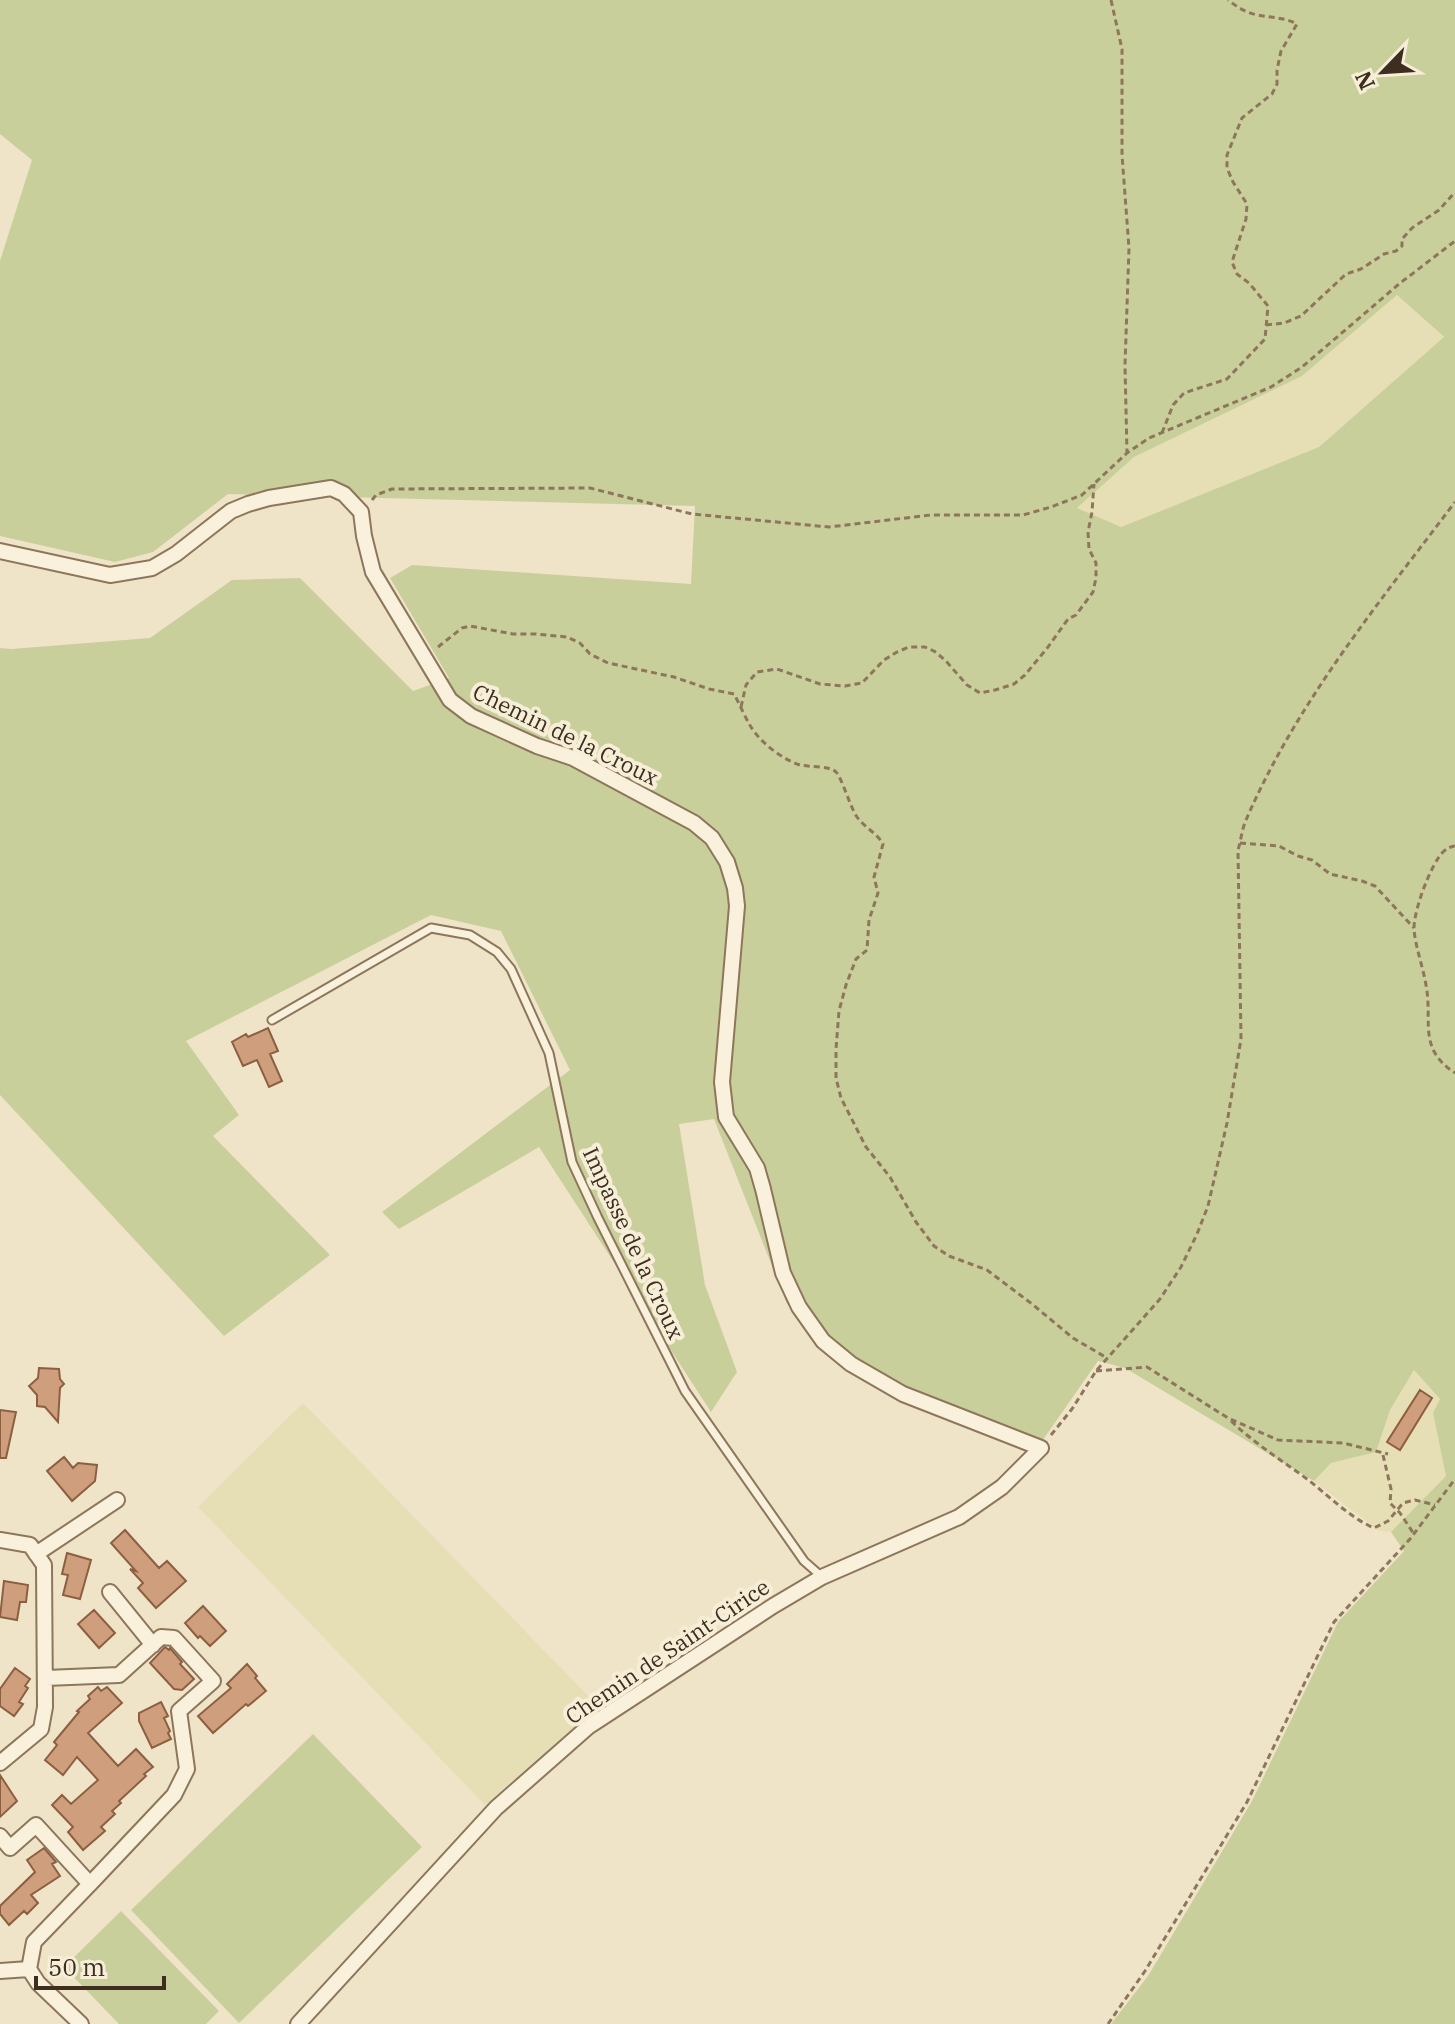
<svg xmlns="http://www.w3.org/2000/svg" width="1455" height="2024" viewBox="0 0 1455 2024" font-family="'IBM Plex Serif',serif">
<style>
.farmland{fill:#e6deb5}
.green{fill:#c9cf9b;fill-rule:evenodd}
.building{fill:#cf9f7d;stroke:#8d5f41;stroke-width:2}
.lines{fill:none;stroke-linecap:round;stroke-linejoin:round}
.service-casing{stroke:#8d765c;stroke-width:11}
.minor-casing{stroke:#8d765c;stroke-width:18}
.path{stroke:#8d765c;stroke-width:3;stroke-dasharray:6 4;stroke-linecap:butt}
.service{stroke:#faf1dc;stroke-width:7}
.minor{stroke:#faf1dc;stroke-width:14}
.labels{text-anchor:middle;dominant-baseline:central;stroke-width:8;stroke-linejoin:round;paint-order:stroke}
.street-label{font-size:22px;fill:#3d2e20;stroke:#f7eed8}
</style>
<rect width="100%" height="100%" fill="#f0e4c8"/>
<path class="farmland" d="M1397,295l47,43 -125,109 -199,80 -43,-19 57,-51 168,-81z
M1414,1370l26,29 -7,14 13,63 -55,56 -12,-1 -65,-50 17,-18 45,-11 14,-42z
M303,1403l295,303 -113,99 -287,-298z"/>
<path class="green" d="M0,0h1455v2024h-344l37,-48 104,-175 86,-179 66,-71 -13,-19 55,-56 -13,-63 7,-14 -26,-29 -24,40 -14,42 -45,11 -17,18 -189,-113 -27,-7 -58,83 -83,-33 -88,-41 -82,-66 -73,-185 -35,5 26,161 32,87 -26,40 -172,-265 -140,82 -17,-17 188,-142 -69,-139 -70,-16 -245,126 53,74 -26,21 117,119 -106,81 -224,-241v-447l11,1 139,-11 82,-58 68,-2 113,113 36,-13 -59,-100 22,-13 279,19 4,-78 -467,-12 -75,58 -38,10 -115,-26v-275l32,-101 -32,-26zM1397,295l47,42 -125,110 -198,80 -44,-19 57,-51 168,-81z
M313,1734l109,113 -183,176 -108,-113z
M121,1911l98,100 -13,13h-87l-55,-57z"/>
<path class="building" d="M268,1028l10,23 -8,3 12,27 -13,6 -12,-27 -14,6 -11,-24 14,-8 2,3z
M39,1368l20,1 1,10 4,5 -4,4 -2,34 -13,-15 -8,-1v-11l-8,-9 9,-8z
M1420,1390l12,8 -32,52 -13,-8z
M0,1410l16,2 -10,46h-6z
M64,1457l9,11 5,-5 19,2 -2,16 -23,20 -25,-30z
M125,1530l34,38 8,-7 19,20 -30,27 -18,-20 5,-5 -13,-14 6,2 -25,-28z
M67,1553l24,7 -11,39 -17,-4 5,-20 -6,-1z
M4,1581l24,4 -2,17h-6l-3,18 -17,-3z
M203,1606l23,25 -16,15 -10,-10 -2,2 -13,-15z
M94,1610l21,23 -16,15 -21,-24z
M165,1647l4,3 1,-2 12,14 -2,2 14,15 -12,11 -8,-1 -24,-26z
M247,1664l10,12 -2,2 11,13 -18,15 -2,-2 -33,29 -15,-17 33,-28 -4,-4z
M15,1668l15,11 -5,7 3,2 -9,14 4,2 -9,12 -14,-10v-17z
M98,1687l3,4 6,-4 15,16 -34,30 30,33 18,-17 17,18 -9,7 2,2 -27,25 2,2 -9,8 3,3 -14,13 4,4 -22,19 -15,-18 5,-5 -21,-22 10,-10 9,9 27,-24 -21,-23 -14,18 -18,-15 12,-15 -3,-3 25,-30 -2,-1 13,-12 -2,-3z
M161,1702l7,14 -4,2 6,13 -2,2 3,6 -19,9 -13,-27v-8z
M0,1775l17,26 -17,16z
M44,1848l12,14 -4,2 8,12 -29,19 7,8 -11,11 -3,-3 -15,14 -9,-11v-8l35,-34 -8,-12z"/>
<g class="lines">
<g class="service-casing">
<path id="service" d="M272,1020l159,-92 39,7 27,17 14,17 38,84 23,109 26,56 87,173 119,170 17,15"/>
</g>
<g class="minor-casing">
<path id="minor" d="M0,551l110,24 42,-7 24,-14 55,-43 17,-7 21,-6 62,-10 13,6 17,18 3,24 9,36 77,128 21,16 66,30 36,12 121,65 18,15 15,24 8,26 2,18 -15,176 4,35 31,51 6,21 20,84 16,34 24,34 28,23 52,30 138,54 -39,39 -43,30 -137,60 -49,29 -185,121 -92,81 -198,216
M0,1540l30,5 14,20 1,142 -4,22 -41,34
M36,1554l81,-54
M110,1592l43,53
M0,1836l10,12 26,-23 54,59 84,-89 13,-26 -8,-58 34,-30 -39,-43 -13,-1 -42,38 -73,3
M29,1969l9,14 43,41
M0,1971l29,-2 5,-27 56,-58"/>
</g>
<path class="path" d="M1111,0l11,49v106l7,93 -4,117 2,88
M1266,325l18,-2 17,-7 45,-42 15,-5 23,-15 12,-3 6,-5v-7l10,-11 27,-18 16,-18
M1162,433l11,-28 11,-12 43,-14 38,-40 3,-33 -19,-23 -12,-9 -5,-12 14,-43 1,-15 -14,-22 -6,-14v-13l15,-37 30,-24 5,-10v-14l4,-19 16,-27c-13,-7 -26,-6 -39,-9 -12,-2 -21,-8 -30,-15
M372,500l4,-5 16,-6 198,-1 102,26 137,13 102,-12h92l28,-8 31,-12 45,-42 22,-15 122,-51 31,-20 97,-83 56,-43
M438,647l24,-19 8,-2 43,8h23l31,3 13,6 10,11 18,9 66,14 35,12 25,5c6,11 11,23 17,33 10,16 31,32 49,38 9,2 31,1 36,7 6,6 14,35 21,45 8,11 20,16 26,27l-9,33 4,16 -9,27 -2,30 -11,9 -10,26 -7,26 -3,38v29l5,20 25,49 24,30 26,45 18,24 15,10 38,14 45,34 41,34 34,20
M741,707l5,-22 11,-13 20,-3 43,15 25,2 17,-3 22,-23 13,-8 12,-5h16l9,4 11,9 22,25 13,8 15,-3 19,-6 11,-9 23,-28 20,-28 8,-4 17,-23 3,-14v-15l-7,-14 -1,-17 4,-20 2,-28
M1240,843l39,3 19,10 14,4 18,14 32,7 13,5 39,42
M1455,846c-5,1 -7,2 -11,5 -13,12 -31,61 -30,79 2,19 9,37 12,55 7,37 -9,63 29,88
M1096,1371l51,-4 81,51 50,22 65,3 45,11
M1231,1421c23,22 50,39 76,58 22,17 42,38 67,49l14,-7 15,-18 12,-3 20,5
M1051,1435l21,-26 24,-38 64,-72 21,-32 16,-33 11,-28 19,-83 14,-84 -3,-189c3,-10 4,-21 8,-30 51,-118 133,-217 209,-318
M1383,1455l8,34 -1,14 10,10 14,21
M1108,2024l37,-53 102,-169 87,-180 76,-83 45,-60"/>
<use href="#service" class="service"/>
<use href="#minor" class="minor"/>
</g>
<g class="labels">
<g class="street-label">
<text transform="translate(566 734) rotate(26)">Chemin de la Croux</text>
<text transform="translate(634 1243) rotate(65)">Impasse de la Croux</text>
<text transform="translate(667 1651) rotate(-34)">Chemin de Saint-Cirice</text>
</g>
</g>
<g transform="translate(1383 72) rotate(245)" stroke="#f7eed8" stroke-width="6" paint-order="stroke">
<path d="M0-6L14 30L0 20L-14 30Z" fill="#3d2e20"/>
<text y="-12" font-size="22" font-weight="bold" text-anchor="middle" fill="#3d2e20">N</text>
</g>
<path d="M36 1976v12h128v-12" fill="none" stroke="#3d2e20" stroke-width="4"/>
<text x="48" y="1976" font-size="24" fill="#3d2e20" stroke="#f7eed8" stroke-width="6" paint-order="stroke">50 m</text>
</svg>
